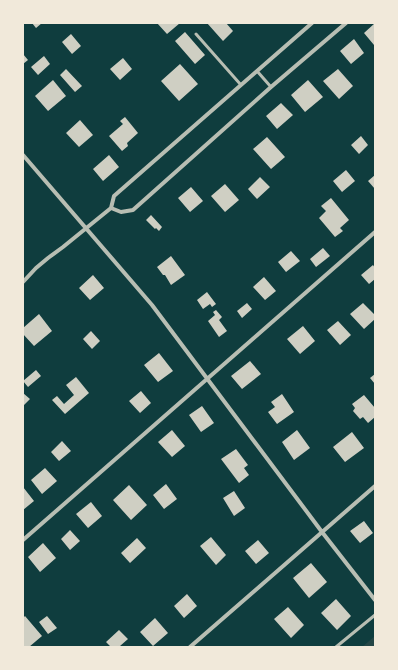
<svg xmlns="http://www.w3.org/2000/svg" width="398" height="670" viewBox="0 0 398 670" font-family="'Public Sans',sans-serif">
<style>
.green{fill:#244646}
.building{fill:#cfcfc3}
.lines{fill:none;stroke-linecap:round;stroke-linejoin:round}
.service{stroke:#b8beb3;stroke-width:3}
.minor{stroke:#b8beb3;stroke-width:4}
</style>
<rect width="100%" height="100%" fill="#0f3d3e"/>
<path class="green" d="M375,636v11h-13z"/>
<path class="building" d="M32,23h10l-6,5z
M157,23h23l-13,11z
M207,23h19l7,8 -10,10z
M375,23v21l-1,1 -10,-12z
M185,32l20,23 -10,9 -20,-23z
M71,34l10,12 -9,8 -10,-12z
M354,39l10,14 -13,11 -11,-13z
M23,54l5,6 -5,4z
M44,56l6,8 -12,11 -7,-8z
M123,58l9,11 -12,11 -10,-11z
M180,64l18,20 -19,17 -18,-20z
M66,69l16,17 -7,6 -15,-17z
M338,69l15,17 -14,13 -16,-18z
M53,80l13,16 -18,15 -13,-15z
M308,80l15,17 -18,15 -14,-17z
M281,103l12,12 -16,14 -11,-13z
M125,117l13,16 -11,10 1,3 -6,5 -13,-15 14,-12 -3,-3z
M80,120l13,15 -14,12 -13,-14z
M361,136l7,9 -9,9 -8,-9z
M267,137l18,20 -14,12 -18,-20z
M109,155l10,12 -16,14 -10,-12z
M346,170l9,11 -13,11 -9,-11z
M375,175v14l-7,-8z
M260,177l10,10 -13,12 -9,-10z
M225,184l14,16 -14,12 -14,-16z
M191,187l12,14 -13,11 -12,-14z
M331,198l18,22 -9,8 3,3 -8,6 -16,-19 7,-7 -5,-5z
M151,215l11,12 -3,4 -3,-3 -1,1 -9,-9z
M323,248l7,8 -14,11 -6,-8z
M291,251l9,10 -14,11 -8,-10z
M171,256l14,19 -14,10 -6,-10h-2l-6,-8z
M373,265l2,3v11l-6,5 -8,-9z
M93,275l11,13 -14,12 -11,-12z
M264,277l12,14 -11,9 -12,-13z
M207,292l9,12 -4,3 -2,-3 -7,5 -6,-9z
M247,303l5,6 -10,9 -5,-7z
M363,303l12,12v4l-11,10 -14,-15z
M216,310l6,7 -3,3 8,11 -8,6 -11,-16 7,-6 -2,-3z
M39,314l13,17 -18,15 -11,-12v-6z
M338,321l13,14 -11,10 -13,-15z
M303,326l12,15 -15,13 -13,-15z
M91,331l9,10 -8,8 -9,-10z
M159,353l14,18 -15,11 -14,-17z
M250,361l11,13 -19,15 -11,-13z
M36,370l5,6 -13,11 -5,-6z
M375,374v10l-5,-6z
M76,377l13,16 -24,21 -13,-14 5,-4 7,8 10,-9 -8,-10z
M141,391l10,12 -11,10 -11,-12z
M23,393l7,6 -7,7z
M282,394l12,18 -17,12 -9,-12 7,-5 -4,-5z
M364,395l11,13v9l-7,6 -5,-6 -3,2 -7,-8 2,-3 -3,-4z
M202,406l12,17 -13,9 -12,-17z
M172,430l13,16 -13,11 -14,-15z
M297,430l13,18 -16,12 -12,-18z
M352,432l12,16 -19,14 -12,-15z
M62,441l9,10 -12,10 -8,-9z
M236,449l12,16 -4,3 5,7 -10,8 -18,-24z
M45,468l12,13 -15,13 -11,-14z
M166,484l11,15 -13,10 -11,-14z
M129,485l18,20 -16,15 -18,-20z
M23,487l11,14 -11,9z
M234,491l11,17 -11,8 -11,-18z
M91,502l11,14 -14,12 -12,-14z
M364,521l9,12 -13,10 -10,-12z
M70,530l10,11 -10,9 -9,-11z
M211,537l15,18 -10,10 -16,-19z
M137,538l9,10 -16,15 -9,-10z
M258,540l11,13 -13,11 -11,-13z
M43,543l13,15 -16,14 -12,-15z
M311,563l16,19 -18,16 -16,-20z
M187,594l10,12 -13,12 -10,-12z
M336,599l15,17 -14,14 -16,-17z
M288,607l16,18 -13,13 -17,-19z
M25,616l17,20 -13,11h-6v-29z
M47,616l10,12 -9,6 -9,-12z
M155,618l13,15 -15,13 -13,-14z
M119,630l9,9 -8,7 1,1h-10l-5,-5z"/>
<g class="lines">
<path class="service" d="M196,34l45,51
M257,71l14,16
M336,647l39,-32"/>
<path class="minor" d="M23,155l129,150 170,227 53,68
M111,208l10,4 12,-2 138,-123 75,-64
M23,282l13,-14 12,-10 15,-11 48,-39 3,-12 198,-173
M23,540l352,-308
M190,647l185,-161"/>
</g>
<rect width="398" height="670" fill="none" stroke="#f1e9da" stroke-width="48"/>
</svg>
